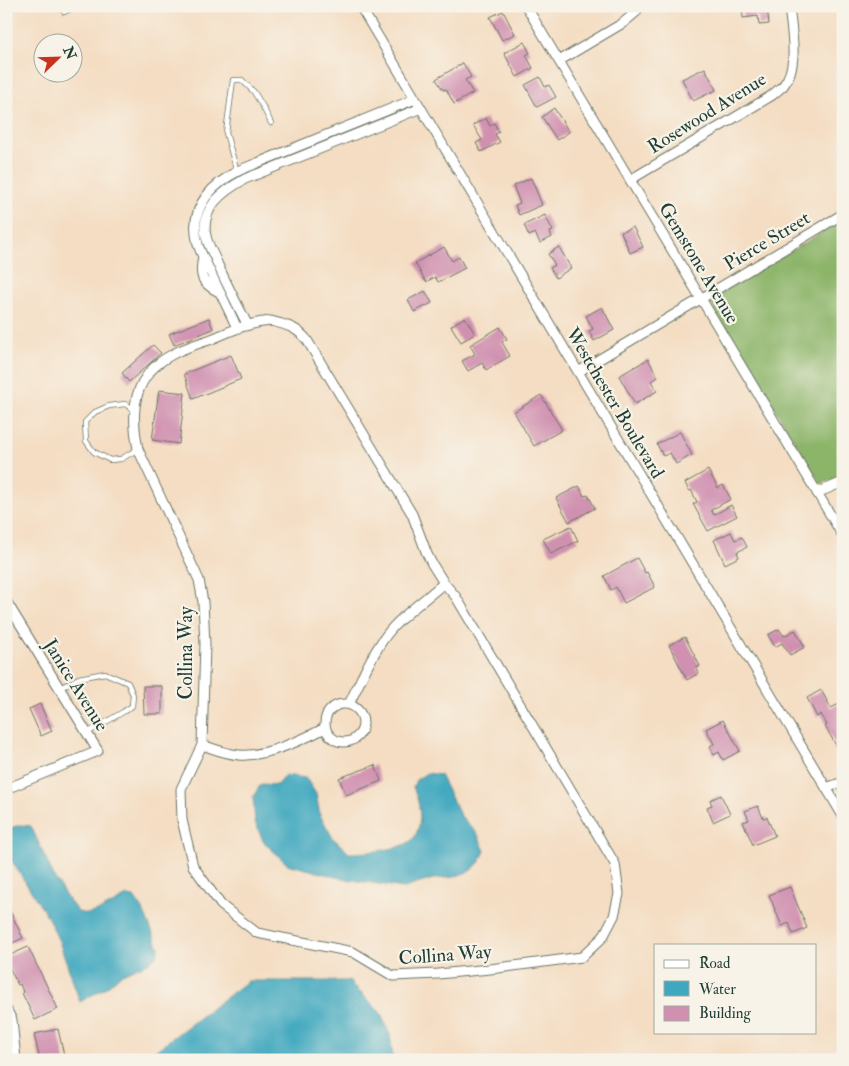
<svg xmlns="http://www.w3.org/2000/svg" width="849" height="1066" viewBox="0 0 849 1066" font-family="'IM FELL Double Pica',serif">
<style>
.forest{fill:#8db56b;stroke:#567950}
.water{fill:#3fa8bf;stroke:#2f727a}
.building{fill:#d091b0}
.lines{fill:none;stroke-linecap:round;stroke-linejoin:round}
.lane-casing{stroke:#6a7566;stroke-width:6}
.street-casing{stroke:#6a7566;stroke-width:11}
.lane{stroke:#fff;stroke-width:4.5}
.street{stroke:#fff;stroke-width:9}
.labels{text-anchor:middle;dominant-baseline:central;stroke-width:4.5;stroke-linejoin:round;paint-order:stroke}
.street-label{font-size:19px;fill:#1f3d34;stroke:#f7f3e8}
</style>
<rect width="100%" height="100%" fill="#f7f3e8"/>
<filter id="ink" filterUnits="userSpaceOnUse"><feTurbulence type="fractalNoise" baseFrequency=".02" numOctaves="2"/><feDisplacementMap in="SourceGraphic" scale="10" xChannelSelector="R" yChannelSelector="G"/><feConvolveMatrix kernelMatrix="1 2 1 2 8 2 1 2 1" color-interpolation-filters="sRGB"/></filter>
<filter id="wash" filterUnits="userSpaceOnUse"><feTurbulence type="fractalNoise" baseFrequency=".0096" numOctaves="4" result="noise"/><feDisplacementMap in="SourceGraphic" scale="20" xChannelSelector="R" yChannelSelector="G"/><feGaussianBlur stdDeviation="1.12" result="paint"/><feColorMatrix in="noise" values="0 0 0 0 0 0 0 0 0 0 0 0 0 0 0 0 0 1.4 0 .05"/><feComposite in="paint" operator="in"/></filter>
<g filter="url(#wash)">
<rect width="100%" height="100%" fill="#f4ddc2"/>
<path class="forest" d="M843,220v255l-22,9 -112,-184z"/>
<path class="water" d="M427,773l13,2 20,40 18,20 7,16 -6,12 -9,8 -16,6 -21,2 -29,9 -64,-10 -53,-14 -24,-23 -8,-19 -2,-25 8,-13 16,1 8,-10 21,3 10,16 4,21 13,23 16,15c15,0 55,-3 64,-14 11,-15 7,-36 0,-52l3,-7z
M21,825l10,1 24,53 12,19 11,14 10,2 13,-4 26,-14 7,1 9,13 16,38 -2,7 -7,7 -30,13 -12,11 -28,16 -21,-61 -12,-25 -41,-64v-23z
M248,981h101l31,31 10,23 3,25h-250z"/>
<g id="blocks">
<path class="building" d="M742,6h25l2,18 -10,1 -1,-9 -15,2z
M503,11l12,23 -13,6 -12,-23z
M524,42l6,11 -4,2 7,13 -16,9 -13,-24z
M463,63l8,14 -6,3 8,13 -19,11 -8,-15 -3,1 -7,-11z
M705,68l11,22 -23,11 -11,-22z
M540,77l5,10 4,-2 7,12 -19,10 -12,-22z
M554,108l15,24 -12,8 -15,-23z
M486,118l4,8 4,-3 5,9 -4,2 5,8 -19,10 -5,-9 6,-3 -9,-15z
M531,178l11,27 -23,10 -4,-10 5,-2 -7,-17z
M545,215l8,16 -3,1 2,5 -12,6 -5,-10 -6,3 -5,-11z
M633,227l10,20 -13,6 -9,-21z
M444,247l8,14 7,-4 6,11 -27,14 -3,-5 -9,5 -11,-19z
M559,247l12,21 -15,10 -6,-10 5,-3 -7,-11z
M425,291l7,12 -18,9 -6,-12z
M602,307l12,23 -20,11 -5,-10 4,-2 -7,-13z
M465,317l10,17 -14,8 -10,-16z
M209,318l4,11 -39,16 -5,-11z
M500,327l7,12 -5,3 8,14 -24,14 -4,-7 -14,8 -6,-10 13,-7 -5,-9z
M153,345l8,8 -32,29 -7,-9z
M231,355l10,24 -48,20 -9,-25z
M648,359l10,18 -7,4 6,10 -22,13 -16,-28z
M159,390l26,3 -6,51 -27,-4z
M541,395l21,35 -28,16 -20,-34z
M680,432l12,23 -16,9 -6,-11 -7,3 -6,-12z
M708,470l10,18 5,-3 8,14 -20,11 3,5 17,-10 6,11 -29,15 -15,-27 4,-2 -6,-12 -2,1 -4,-8z
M579,486l5,10 4,-1 7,13 -26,14 -13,-24z
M571,526l7,15 -27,13 -8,-15z
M731,532l4,8 7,-3 5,10 -10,5 2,5 -14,7 -11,-24z
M637,558l8,15 2,-1 8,15 -31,16 -8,-16 -5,3 -7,-14z
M779,629l5,7 11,-6 10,17 -15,8 -8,-12 -7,4 -7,-12z
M685,637l15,29 -4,2 3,5 -12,7 -18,-35z
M143,686h19v28h-18z
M821,690l10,18 12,-6v51l-2,1 -16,-28 2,-1 -6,-11 -4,3 -10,-19z
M40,704l12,27 -11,5 -12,-27z
M723,720l17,31 -17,9 -4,-8 -5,3 -4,-9 4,-2 -8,-15z
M375,765l6,16 -35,14 -7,-17z
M721,795l9,19 -17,8 -6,-15 5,-2 -2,-5z
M758,806l5,12 4,-1 8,19 -22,9 -10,-23 6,-2 -4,-9z
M790,887l17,41 -14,6 -4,-11 -7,3 -13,-31z
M6,903l17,35 -17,8z
M28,947l30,62 -23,11 -13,-27 1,-1 -3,-8 -2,1 -12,-24v-4z
M58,1029l7,31h-25l-6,-26z"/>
</g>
</g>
<g filter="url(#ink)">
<use href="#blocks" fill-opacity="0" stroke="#6a7566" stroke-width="1"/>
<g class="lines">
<g class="lane-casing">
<path id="lane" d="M64,12l12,-6
M237,172l-11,-39 7,-53h9l12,12 9,15 8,16
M134,409l-9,-5 -16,2 -14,6 -10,10 1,19 8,11 16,8 11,-1 17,-10
M60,688l19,-10 26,-5 23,10 5,12 -1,11 -9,6 -36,21"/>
</g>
<g class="street-casing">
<path id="street" d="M360,6l483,810
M526,6l317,530
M559,61l64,-38 13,-11 3,-6
M630,180l141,-84c4,-3 8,-7 12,-10 17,-21 8,-56 6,-80
M203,257c-4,19 -2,26 16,35
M271,321c16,4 25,6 36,19l105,174 15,40 5,10 12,19 12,14 159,267 4,30 -5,22 -11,21 -21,20 -92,12 -52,5 -45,2 -40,-24 -96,-19 -36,-28 -28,-39 -11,-46 -1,-31 21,-44 3,-101 -2,-42 -4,-22 -61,-131c-8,-40 -5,-74 35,-95 11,-6 24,-10 36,-14 22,-9 38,-17 62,-19z
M247,324c-10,-20 -20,-39 -29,-59 -4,-10 -10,-19 -12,-29 -6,-28 17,-45 39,-57l176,-71
M237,328c-9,-20 -19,-39 -28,-59 -4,-9 -9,-17 -11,-25 -10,-36 13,-59 42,-74l175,-71
M578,372l265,-158
M817,493l26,-11
M6,601l92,150 -92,38
M325 723a19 19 0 1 1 38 0a19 19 0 1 1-38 0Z
M349,704c13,-26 28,-63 50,-83 14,-13 30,-25 45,-38
M202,745c12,4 24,9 37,10 26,2 63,-15 86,-27
M826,788l17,-6
M6,1009l6,11 4,40"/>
</g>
<use href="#lane" class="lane"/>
<use href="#street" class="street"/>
</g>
</g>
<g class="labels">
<g class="street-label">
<text transform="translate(707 113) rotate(-32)">Rosewood Avenue</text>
<text transform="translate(767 241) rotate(-31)">Pierce Street</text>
<text transform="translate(699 263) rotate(59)">Gemstone Avenue</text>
<text transform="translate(615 403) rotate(59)">Westchester Boulevard</text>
<text transform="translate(186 653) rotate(-90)">Collina Way</text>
<text transform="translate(76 685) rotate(58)">Janice Avenue</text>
<text transform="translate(445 955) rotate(-4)">Collina Way</text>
</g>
</g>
<rect width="849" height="1066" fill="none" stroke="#f7f3e8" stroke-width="25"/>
<rect x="654" y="944" width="162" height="90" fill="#f7f3e8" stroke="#a1aaa0"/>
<rect x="664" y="960" width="25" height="8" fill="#ffffff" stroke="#a1aaa0"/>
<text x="699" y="968" font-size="15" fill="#1f3d34">Road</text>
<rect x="664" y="981" width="25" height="15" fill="#3fa8bf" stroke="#a1aaa0"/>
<text x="699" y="994" font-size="15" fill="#1f3d34">Water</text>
<rect x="664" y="1006" width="25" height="15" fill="#d091b0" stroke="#a1aaa0"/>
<text x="699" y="1018" font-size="15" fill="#1f3d34">Building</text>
<g transform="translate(58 58) rotate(67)"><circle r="24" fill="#f7f3e8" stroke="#a1aaa0"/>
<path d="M0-4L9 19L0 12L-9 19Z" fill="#c8321e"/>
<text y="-8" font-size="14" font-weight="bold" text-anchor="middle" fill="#1f3d34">N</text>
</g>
</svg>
